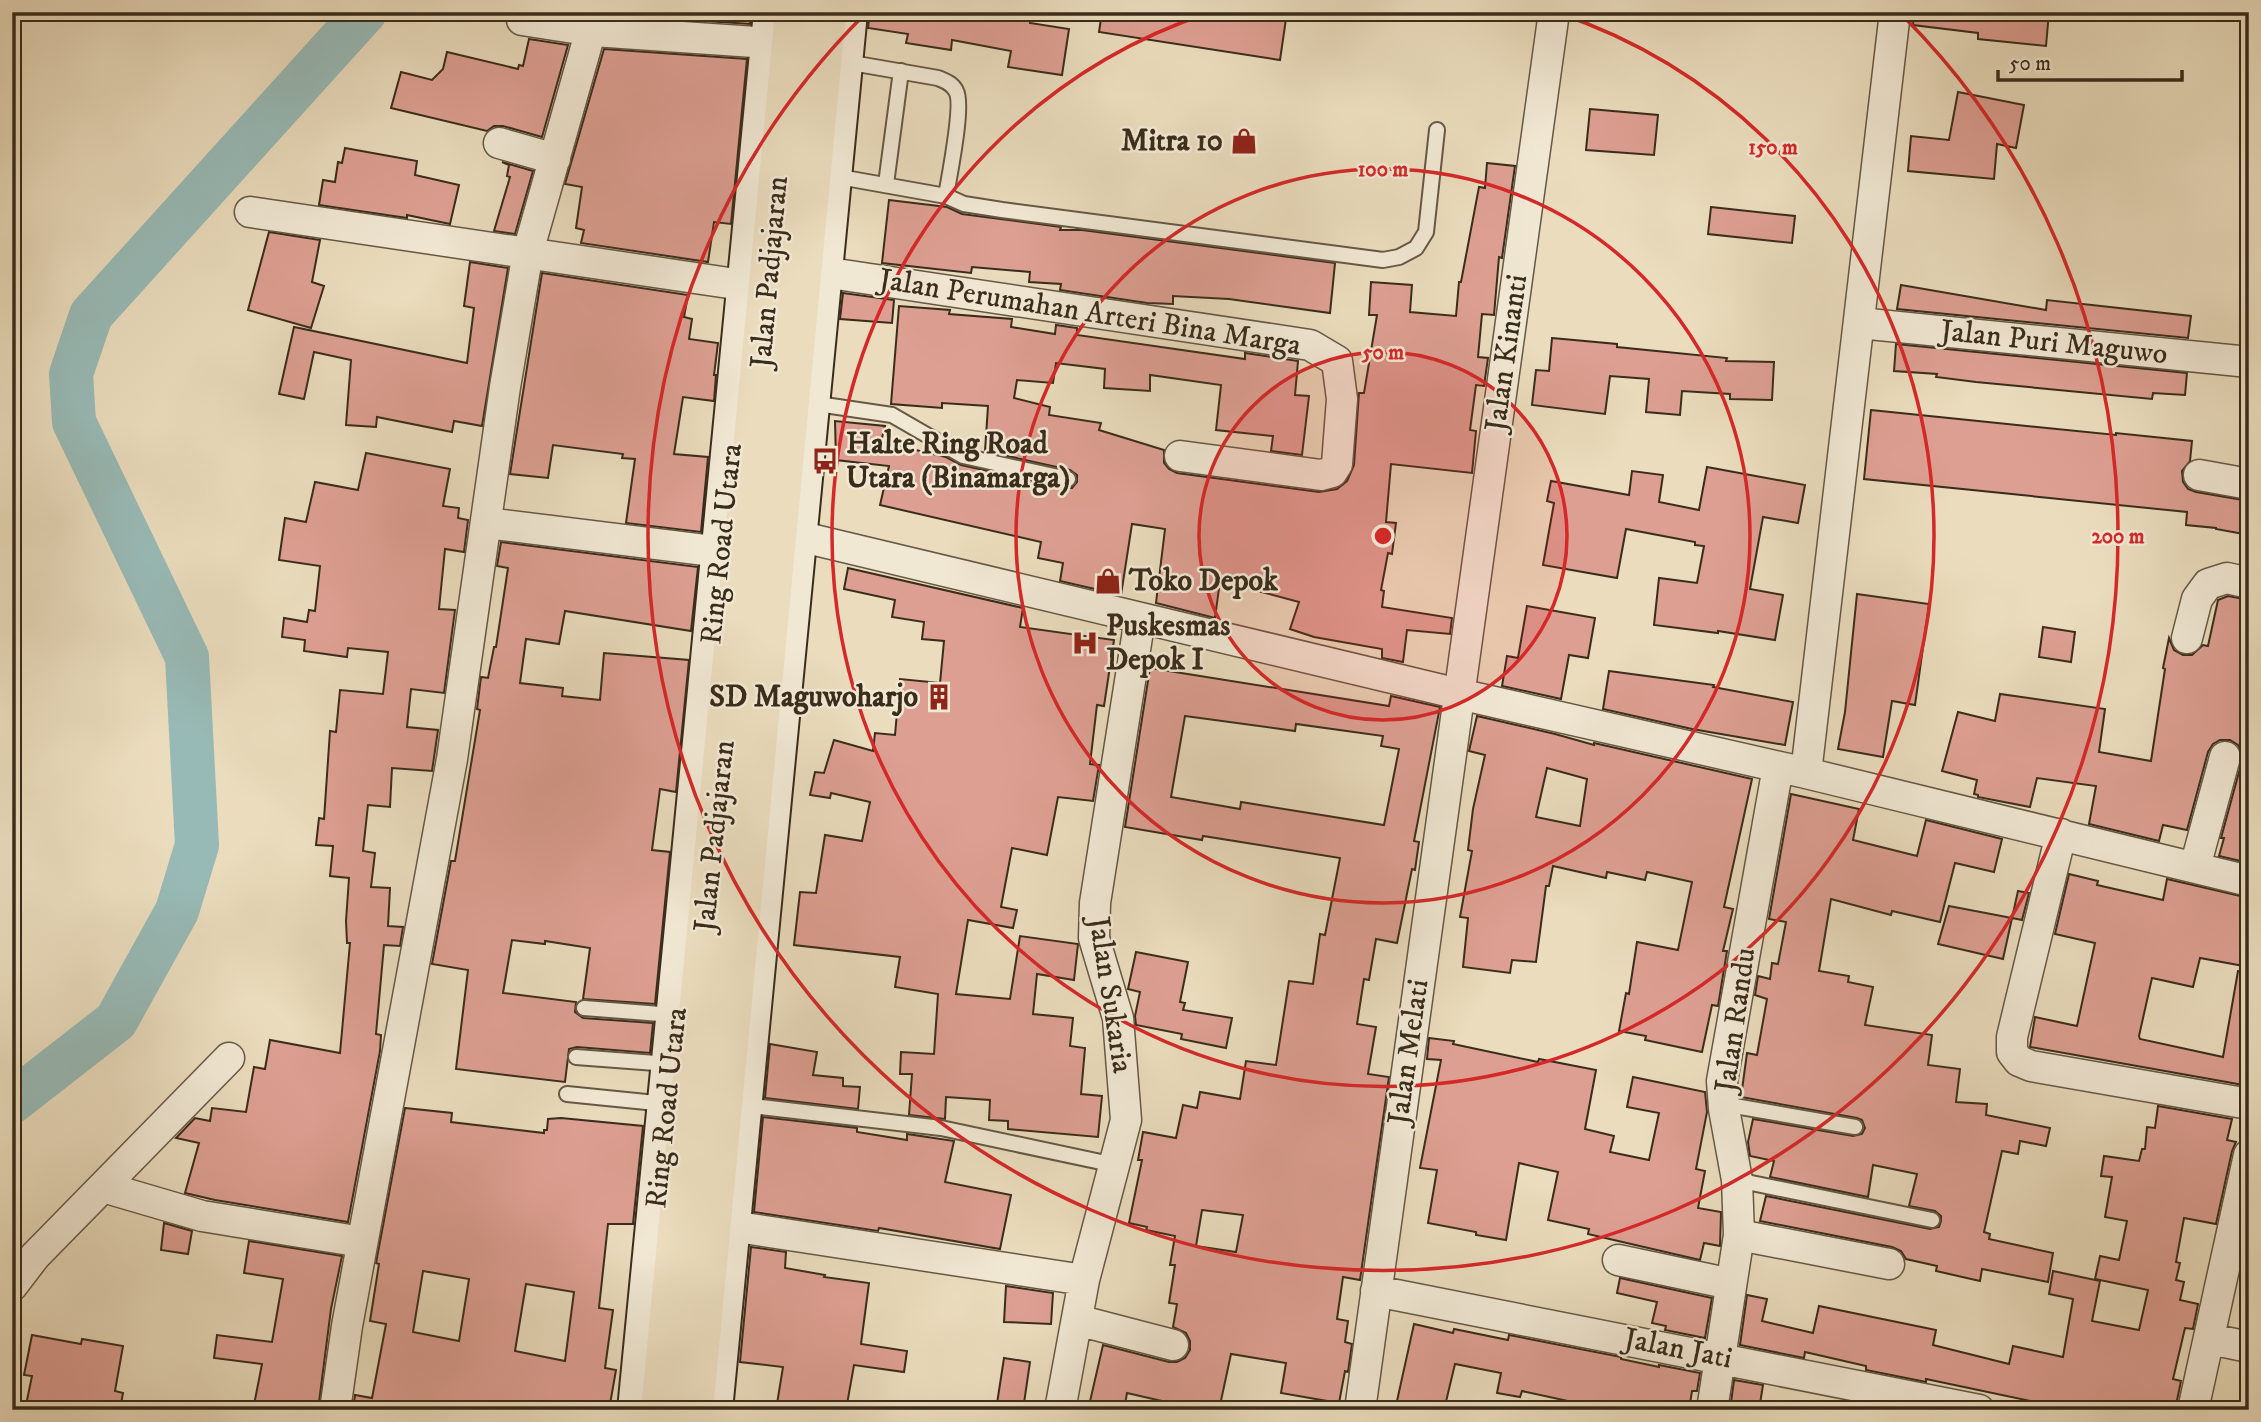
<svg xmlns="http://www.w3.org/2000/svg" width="2261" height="1422" viewBox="0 0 2261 1422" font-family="'IM FELL DW Pica',serif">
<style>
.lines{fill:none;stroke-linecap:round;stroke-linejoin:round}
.river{stroke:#98bab6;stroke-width:44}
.building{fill:#dd9f92;stroke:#3a2c1b;stroke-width:2;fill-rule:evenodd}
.lane-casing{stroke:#665844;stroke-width:18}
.street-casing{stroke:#665844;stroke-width:33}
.secondary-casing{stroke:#3a2c1b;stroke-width:42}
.highway-casing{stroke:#3a2c1b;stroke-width:42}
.lane{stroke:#f1e8d4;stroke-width:14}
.street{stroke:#f1e8d4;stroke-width:30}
.secondary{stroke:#f1e8d4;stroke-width:38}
.highway{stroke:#eadcbd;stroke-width:38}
.ring{fill:none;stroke:#d62828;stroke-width:3.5}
.labels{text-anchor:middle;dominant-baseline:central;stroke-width:5;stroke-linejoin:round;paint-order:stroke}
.poi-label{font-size:30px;font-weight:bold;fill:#3a2c1b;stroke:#f1e8d4;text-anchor:start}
.street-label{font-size:30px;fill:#3a2c1b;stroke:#f1e8d4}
.centre{fill:#d62828;stroke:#f1e8d4;stroke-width:3.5}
.ring-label{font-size:21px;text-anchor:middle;font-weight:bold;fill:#d62828;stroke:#f1e8d4;stroke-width:5;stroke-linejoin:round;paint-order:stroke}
</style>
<rect width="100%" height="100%" fill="#eadcbd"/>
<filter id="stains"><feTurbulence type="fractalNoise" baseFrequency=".00286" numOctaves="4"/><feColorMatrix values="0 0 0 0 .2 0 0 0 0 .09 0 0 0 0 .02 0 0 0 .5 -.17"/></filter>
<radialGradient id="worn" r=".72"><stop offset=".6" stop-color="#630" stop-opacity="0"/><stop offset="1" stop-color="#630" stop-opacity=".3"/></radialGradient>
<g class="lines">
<path class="river" d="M12,1102l104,-81 61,-110 20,-66 -10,-188 -113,-235 -3,-48 20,-59 274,-303"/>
</g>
<path class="building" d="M613,12h138l-1,12 -137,-9z
M870,12h162l-2,11 39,6 -7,46 -54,-8 3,-16 -59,-11 -1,10 -45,-7 2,-9 -40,-6z
M1102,12h185l-7,48 -181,-28z
M1914,12h135l-3,34 -68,-7v-6l-65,-8z
M529,39l39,6 -26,92 -39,-11h-9l-7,5 -96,-23 10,-36 31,8 11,-11 4,-17 71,17 1,-4 4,1z
M604,49l143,10 -16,165 -17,-2 -6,40 -127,-19 3,-13 -8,-2 6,-41 -17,-3z
M1958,92l66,13 -8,43 -19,-4 -3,35 -86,-8 3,-35 38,4z
M1590,109l68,6 -4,40 -68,-5z
M345,148l72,13 -2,14 44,10 -9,39 -43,-9v3l-88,-13 4,-25 12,2 3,-20 4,1z
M502,162l31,9 -18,63 -21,-3 16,-54 -3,-1 2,-11z
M1487,163l28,3 -13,92 -3,-1 -5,58 -12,-1 -4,43 10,1 -4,28 -8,-1 -6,45 6,1 -4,42 -81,-9 -5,58 10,1 -4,31 -4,-1 -7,37 3,1 -2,16 70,11 -2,16 -43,-4 -4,32 -21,-4v-9l-68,-12 -24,-8 9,-27 -79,-21 -5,37 -59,-15 9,-74 -33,-5 -11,71 -61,-14 3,-18 -25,-5 3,-16 -161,-37 9,-39 -53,-6 -1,-39 50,5 -4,16 65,15 15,8 105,23h6l5,-6v-7l-7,-5 -85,-19 3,-45 -46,-3v5l-51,-4 8,-98 51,4 -1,4 63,5 -1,8 44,7 1,-9 21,3v7l168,24v-6l53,8 -3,34 14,1 -7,59 -31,-4 2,-15 -57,-6 5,-45 -71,-10v16l-46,-3 1,-19 -49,-6 -3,20 -36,-3 -3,18 36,9 -1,8 52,8 -2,7 65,20v13l5,6 8,4 142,19 18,-3 10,-8 7,-16 5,-72h5l13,-78h-8l2,-33 41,3 -2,27 46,4 3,-34h2l18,-95 6,1z
M889,200l58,7 15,7 99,13 -1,3h22l253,33 -5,50 -101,-14 -56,-3v8l-26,-1 -87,-13 1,-6 -32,-2 1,-10 -58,-5 -1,6 -89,-10z
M1711,207l84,9 -3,27 -84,-9z
M269,232l51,8 -8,42 12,4 -13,42 -63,-18z
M470,262l38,6 -26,158 -28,-5 -2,11 -75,-15 -1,10 -30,-2 5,-65 -37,-8 -10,47 -25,-5 15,-67 173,36 7,-55 -10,-2z
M542,273l146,22 -4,22 8,2 -3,20 29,4 -4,32h2l-2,26 -31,-4 -9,57 34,3 -7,75 -75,-9 9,-64 -13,-1 1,-4 -70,-9 -5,33 -38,-4z
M1901,285l145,25 1,-10 144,16 -3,22 -291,-29z
M843,293l51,7 -2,23 -52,-4z
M1552,338l65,6v3l110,11 -1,3 48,1 -2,38 -42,-1v-5l-48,-3 -2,24 -34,-3 3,-33 -39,-3 -5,38 -73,-9 4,-35 13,1z
M1896,344l291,29 -2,22 -32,-2 -1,6 -176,-17 -40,-5 1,-3 -43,-3z
M1871,410l245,25v-2l76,8 -2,20 -8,10 1,11 5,7 8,3 53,9v34l-33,-6v-1l-30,-3 1,-13 -323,-33z
M366,453l84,16 -7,37 16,2 -1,10 10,2 -4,32 -19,-3 -6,60 16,1 -11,83 -33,-4 -4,38 31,3 -6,41 -40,-3 -2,39 -22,-2 -5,46 12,2 -4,34 19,1 -2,38 15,1 -3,19 -16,-1 -8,89 5,1 -1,16 -32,171 -133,-22 -30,-7 14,-50 -23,-5 19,-20 15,3 2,-13 34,4 8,-45 11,2 5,-29 70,13 10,-110h-3l-1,-22 3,-43 -19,-2 3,-30 -17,-1 3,-27 5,1 6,-88 6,1 4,-42 43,4 5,-42 -40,-4 -1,9 -43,-6 1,-11 -23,-3 2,-19 23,4 2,-12 6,1 5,-45 -41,-6 6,-42 21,4 9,-40 43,8z
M1707,467l98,18 -7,38 -35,-6 -13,72 33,6 -8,45 -57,-9v2l-64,-8 5,-47 38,5 7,-37 -9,-1v-3l-69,-13 -9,49 -74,-13 11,-62 -7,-2 4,-20 78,14 3,-24 31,4 -4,27 40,8z
M501,542l197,25 -7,64 -126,-20 -6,33 -33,-5 -6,44 43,5 -1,8 38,4 4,-47 85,7 -13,132 -16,-3 -8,61 18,2 -15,152 -72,-5 7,-51 -45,-7v3l-33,-4 -9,53 73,9 -1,10 8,6 70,5 -3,30 -73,-6 -8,2 -4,33 -109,-13 12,-99 -36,-6 19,-103h4l25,-151 -3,-1 4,-32 7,1 6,-31h2l12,-79 -11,-2z
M848,568l175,40 -3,19 94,13 -10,66 -7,-1 -7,59 9,1 -6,36 -35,-4 -11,58 -35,-7 -11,59 16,3 -4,18 -45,-8 -12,74 54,5 10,-63 58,8 -4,36 -37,-6 -4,40 40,4 -3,28 15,2 -4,46 21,2 -4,41 -90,-8v-8l-19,-1 1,-20 -44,-3 -1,22 -36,-4 3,-41h-12l1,-22 33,2 4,-60 -43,-7 5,-30 -106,-12 6,-53 16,1 9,-58 37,6 8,-39 -39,-9 -1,5 -20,-3 5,-23 9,1 10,-33 39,11 2,-18 20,2 5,-56 40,4 4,-42 -22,-2 2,-17 -32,-5 3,-17 -51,-11z
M1857,594l72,10 -14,101 -23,-4 -9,56 -45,-8 7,-37z
M2228,596l21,4v263l-30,-7 5,-18h-3l21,-77v-8l-4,-8 -8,-5h-10l-7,4 -5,8 -21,78 -24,-5 -4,16 -70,-17 7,-38 -59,-8 -7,29 -52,-10v-2l-4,-1 3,-14 -35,-9 16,-59 37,9 5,-27 105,15 -6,43 52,9 14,-92 -2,-1 6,-30 5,12 9,5h9l11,-10 5,1 10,-46z
M1527,606l68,12 -7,40 -19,-3 -8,44 -59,-13 5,-30 11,2z
M2043,627l32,5 -4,30 -32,-5z
M1150,668l239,38 2,-10 49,11 -26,134 5,1 -4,28 -3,-1 -15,74 -21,-4 -7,41 -5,-1 -7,45 19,3 -8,47 21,3 -29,203 -17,-3 -6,42 11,2 -3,21 7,2 -4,28 -3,-1 -6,32 -58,-10 5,-30 -55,-9 -12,56h-32l1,-3 -61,-14 -3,17h-36l15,-65 66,17h8l8,-4 5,-8v-9l-4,-8 -13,-6 4,-23 -8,-1 6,-38h-5l5,-29 -29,-6 1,-3 -18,-4 13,-63h-4l5,-28 33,6 7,-33 14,3 3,-16 40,7 6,-38 30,4 13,-84 24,3 7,-50 5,1 15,-77 -137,-22 -1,4 -77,-13zM1185,716l110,15 1,-7 87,12 -2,10 18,3 -15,76 -143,-23 -1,7 -69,-12zM1202,1210l41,5 -7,37 -40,-6z
M1609,671l105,14 -1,2 80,15 -8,43 -93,-16 -89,-20z
M1477,716l78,18 39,11v-2l158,36 -28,128 9,2 -10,42h4l-9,55 -6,-1 -10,47 -57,-12 1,-4 -27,-5 7,-38 3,1 8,-52 41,8 14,-68 -45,-10 -2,8 -38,-8 -1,6 -53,-12 -4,20h-3l-10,76 -24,-2 -2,13 -47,-6 5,-49 -8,-1 12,-66 -4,-1 5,-41 12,-54 -16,-4zM1547,768l40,11 -7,47 -44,-9z
M1791,794l68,15 -6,31 64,16 9,-36 76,19 -8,33 -39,-9 -15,59 -48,-11 -1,4 -60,-16 -12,72 30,5 -1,6 25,5 -8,38 67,10 -4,30 32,4 -4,33 31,2 -1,11 64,13 -4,18 -26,-5 -2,13 -16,-3 -18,81 6,2 -1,5 64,14 -5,29 -66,-13 -2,12 -44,-10 1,-5 -31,-7 -5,-8 -9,-4 -132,-26 6,-25 164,33 9,-2 2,-6v-5l-6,-5 -26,-5 8,-32 -44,-9 -5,32 -98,-20 4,-16 -24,-5 -2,-14 5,-23 100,17 9,-2 3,-6 -3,-8 -5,-2 -116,-21 6,-44 10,2 10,-56 -12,-4 3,-19 12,3 2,-16 6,1 8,-42 -17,-3z
M2069,874l29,7 -1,4 66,15 4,-21 82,19v69l-49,-9 -7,29 -41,-9 -13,58 1,3 83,18 15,-86 11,1v114l-219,-39 5,-30 42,9 18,-83 -40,-9z
M2018,891l11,2 -7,27 -10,-2z
M1949,906l63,12 -9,41 -65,-15z
M1136,952l52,10 -8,40 5,1 -2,7 49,8 -6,30 -45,-9 1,-5 -46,-9 -1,-9 5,-24 -12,-3z
M1429,1038l25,3 -1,3 85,18 1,-3 57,11 -11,59 29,7 -4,16 39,8 10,-47 -32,-6 6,-30 72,15 2,20 -11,57 9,2 -7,37 23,4 -1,34 -16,-3 -4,17 -112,-26 1,-5 -41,-9 10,-48 -39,-9 -13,77 -30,-5v-3l-48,-9 9,-53 -17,-2 21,-108 -14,-1z
M770,1044l47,8 -4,23 30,3v8l17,1 -2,22 -93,-11z
M2158,1106l74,13 -5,21 9,2 -4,9 -16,73 -32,-6 -8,44 4,1 -4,17 8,2 -4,18 18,4 -5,25 -8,-1 -12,51 8,2 -6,29h-127l1,-5 -123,-26v3l-60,-12v-4l-61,-14 -1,6 -64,-13 7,-50 20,4 -5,22 51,12 6,-27 117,24 -3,15 76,19 4,-18 50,11 10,-58 -24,-5 4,-23 47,10 -8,40 47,9 9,-40 -53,-11 5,-23 19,4 8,-39 -22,-4 7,-40 -11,-1 3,-20 35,5 3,-12h3l2,-22 8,1z
M405,1108l47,5 -1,9 93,11v-3h3l1,-11 13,-1 82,8 -10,98h-25l-9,84 14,2 -8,58 11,2 -7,40h-256l2,-15 17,3 14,-74 -16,-3 9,-57 -3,-1zM423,1271l46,8 -10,62 -46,-9zM526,1284l48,8 -9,69 -50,-10z
M763,1117l94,11v4l50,8v-6l47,7 -9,41 66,13 -11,54 -121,-21 -1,3 -124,-19z
M164,1223l28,8 -4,23 -27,-4z
M249,1241l93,15 -11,53 -13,101h-65l9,-46 -48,-6 3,-23 55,7 11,-63 -39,-6z
M751,1247l35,5 -1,16 40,7 -1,2 45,6 -8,61 46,7 -3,21 -50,-7 -8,45h-70l7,-43 -43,-5z
M1620,1278l92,20 -7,40 -40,-8 1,-4 -14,-3 5,-21 -40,-9z
M1006,1286l47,7 -2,31 -47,-2z
M1414,1324l39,9 1,-4 54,11 1,-5 112,22v2l38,8v-2l41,8 -3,18h-5l-3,19h-107l-15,-3 1,-6 -46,-10 -2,6 -23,-4 4,-20 -46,-9 -11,46h-49z
M32,1335l49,9 1,-5 41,7 -8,45 8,2 -3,17h-95l7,-34 -8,-1z
M1004,1358l26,4 -7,48h-27z
M1734,1380l29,5 -4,25h-29z"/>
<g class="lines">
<g class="lane-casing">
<path id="lane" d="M846,62l92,16c7,3 14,5 18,13 8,13 -7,86 -10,105
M834,176l112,20 18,8 38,6 381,50 16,-3 17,-9 10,-16 11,-102
M886,184l15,-113
M811,403l81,12 71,41 105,23
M584,1008l89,7
M576,1057l93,7
M567,1094l99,10
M1723,1104l132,23
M744,1105l197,23 174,37
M1737,1180l195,40"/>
</g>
<g class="street-casing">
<path id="street" d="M522,20l71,11 177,12
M499,143l56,16
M250,212l499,74
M823,272l487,73 27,16 5,38 -5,65 -5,8 -11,3 -141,-19
M1859,323l390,39
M2199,475l50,9
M486,523l235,29
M798,536l661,158 347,79 443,108
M2187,638l10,-39 11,-15 19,-6 22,5
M1806,773l89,-761
M2061,834l-49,203v15l7,9 12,5 218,38
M2195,867l30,-110
M103,1187l99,29 160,26
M731,1226l353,54
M1739,1235l150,29
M1618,1260l113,24
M12,1286l23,-30 194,-198
M1376,1291l603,119
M1077,1320l96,25
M2210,1339l39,8
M335,1410l12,-84 105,-567 53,-372 23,-135 68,-240
M1060,1410l24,-130 42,-160 -8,-102 -24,-80 1,-35 45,-285
M1360,1410l194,-1398
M1712,1410l27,-175 -2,-55 -13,-71 -2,-28 56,-314
M2193,1410l56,-255"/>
</g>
<g class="secondary-casing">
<path id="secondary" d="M637,1410c46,-466 92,-932 136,-1398
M713,1410l135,-1398"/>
</g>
<g class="highway-casing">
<path id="highway" d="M660,1410l134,-1398
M694,1410l133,-1398"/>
</g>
<use href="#lane" class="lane"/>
<use href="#street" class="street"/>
<use href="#secondary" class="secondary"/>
<use href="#highway" class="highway"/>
</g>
<circle cx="1383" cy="536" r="184" fill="#d62828" fill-opacity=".12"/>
<g class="ring">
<circle cx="1383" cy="536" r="184"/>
<circle cx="1383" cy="536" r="367"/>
<path d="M1558 13A551 551 0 1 1 1208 13"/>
<path d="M1903 16A735 735 0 1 1 863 16"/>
</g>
<defs>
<g id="shop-bare" transform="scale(2.1)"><path d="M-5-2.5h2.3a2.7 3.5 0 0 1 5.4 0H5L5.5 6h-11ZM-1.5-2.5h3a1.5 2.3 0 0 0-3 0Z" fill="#8f2418" stroke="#f1e8d4" stroke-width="2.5" paint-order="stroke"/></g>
<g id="bus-bare" transform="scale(2.1)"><path d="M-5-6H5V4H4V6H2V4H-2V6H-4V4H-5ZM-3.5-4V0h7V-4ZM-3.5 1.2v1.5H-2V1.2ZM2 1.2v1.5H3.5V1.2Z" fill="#8f2418" stroke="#f1e8d4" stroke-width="2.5" paint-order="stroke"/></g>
<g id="hospital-bare" transform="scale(2.1)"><path d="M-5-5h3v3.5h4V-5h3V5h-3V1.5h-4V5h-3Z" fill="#8f2418" stroke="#f1e8d4" stroke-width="2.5" paint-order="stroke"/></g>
<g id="building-bare" transform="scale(2.1)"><path d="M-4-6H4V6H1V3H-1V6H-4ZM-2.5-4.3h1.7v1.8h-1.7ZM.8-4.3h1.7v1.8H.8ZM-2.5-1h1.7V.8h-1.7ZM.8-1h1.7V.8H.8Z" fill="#8f2418" stroke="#f1e8d4" stroke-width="2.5" paint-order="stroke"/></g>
</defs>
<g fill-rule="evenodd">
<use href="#shop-bare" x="1244" y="141"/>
<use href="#bus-bare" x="825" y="461"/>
<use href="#shop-bare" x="1108" y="581"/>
<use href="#hospital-bare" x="1085" y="643"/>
<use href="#building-bare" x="939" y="697"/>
</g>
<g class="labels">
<g class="poi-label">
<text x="1223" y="141" text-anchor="end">Mitra 10</text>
<text x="846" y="444">Halte Ring Road<tspan x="846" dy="34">Utara (Binamarga)</tspan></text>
<text x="1129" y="581">Toko Depok</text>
<text x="1106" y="626">Puskesmas<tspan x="1106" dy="34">Depok I</tspan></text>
<text x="918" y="697" text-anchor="end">SD Maguwoharjo</text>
</g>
<g class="street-label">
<text transform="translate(770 272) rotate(-85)">Jalan Padjajaran</text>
<text transform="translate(1090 313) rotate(9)">Jalan Perumahan Arteri Bina Marga</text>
<text transform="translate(2054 343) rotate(6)">Jalan Puri Maguwo</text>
<text transform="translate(1507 353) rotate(-82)">Jalan Kinanti</text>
<text transform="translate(722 544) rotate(-84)">Ring Road Utara</text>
<text transform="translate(715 836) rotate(-84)">Jalan Padjajaran</text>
<text transform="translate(1110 995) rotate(81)">Jalan Sukaria</text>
<text transform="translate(1736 1020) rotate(-82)">Jalan Randu</text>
<text transform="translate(1409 1052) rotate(-82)">Jalan Melati</text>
<text transform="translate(667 1108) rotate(-84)">Ring Road Utara</text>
<text transform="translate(1678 1349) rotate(11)">Jalan Jati</text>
</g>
</g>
<circle cx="1383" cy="536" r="10" class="centre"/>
<g class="ring-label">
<text x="1773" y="154">150 m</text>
<text x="1383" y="176">100 m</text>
<text x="1383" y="359">50 m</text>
<text x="2118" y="543">200 m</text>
</g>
<rect width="2261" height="1422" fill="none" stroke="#eadcbd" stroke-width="42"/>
<rect x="14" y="14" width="2233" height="1394" fill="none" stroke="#3a2c1b" stroke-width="3.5"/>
<rect x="21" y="21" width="2219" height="1380" fill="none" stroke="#3a2c1b" stroke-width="2"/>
<path d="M1998 70v10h184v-10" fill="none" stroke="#3a2c1b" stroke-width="3.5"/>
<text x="2009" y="70" font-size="21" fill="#3a2c1b" stroke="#f1e8d4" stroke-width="5" paint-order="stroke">50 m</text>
<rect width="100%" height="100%" filter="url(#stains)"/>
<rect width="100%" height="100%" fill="url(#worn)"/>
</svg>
